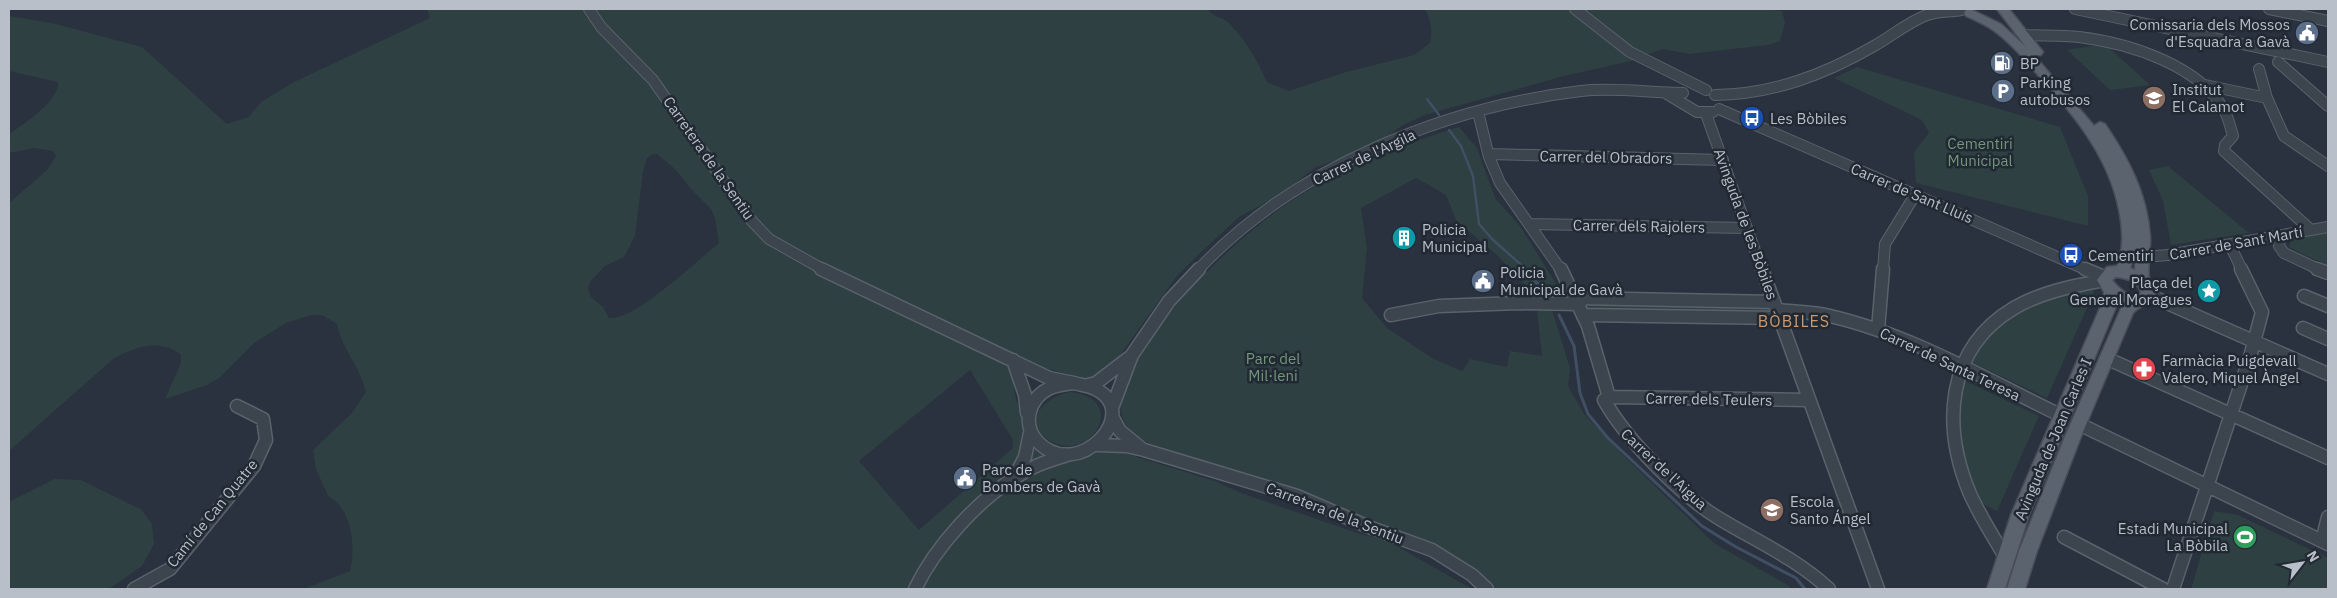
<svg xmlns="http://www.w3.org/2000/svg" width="2337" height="598" viewBox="0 0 2337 598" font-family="'IBM Plex Sans',sans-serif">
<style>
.green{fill:#2e4041;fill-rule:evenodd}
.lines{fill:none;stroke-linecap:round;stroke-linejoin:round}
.stream-far1{stroke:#414f65;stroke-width:2.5}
.stream{stroke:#414f65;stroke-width:3}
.minor-far1-casing{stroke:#5a626c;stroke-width:12}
.minor-casing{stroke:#5a626c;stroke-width:15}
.major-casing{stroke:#464d57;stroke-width:3}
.minor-far1{stroke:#3c444e;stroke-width:10}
.minor{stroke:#3c444e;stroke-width:12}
.major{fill:#5b636e;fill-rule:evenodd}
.labels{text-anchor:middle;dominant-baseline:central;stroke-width:5;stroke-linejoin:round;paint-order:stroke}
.poi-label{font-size:15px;fill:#b9bfc9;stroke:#212933;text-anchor:start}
.park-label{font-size:15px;fill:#73977b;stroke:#212933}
.street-label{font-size:15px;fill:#b9bfc9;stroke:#212933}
.neighbourhood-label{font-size:16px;letter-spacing:1px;fill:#ca9973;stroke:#212933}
</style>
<rect width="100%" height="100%" fill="#29323e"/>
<path class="green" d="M427,9h781c4,9 16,8 22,15 16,17 28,37 37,58l22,9 57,-19 68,-17 16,-12c3,-14 1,-22 -5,-34h338l19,2 3,12 -5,18 -12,4 -79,9 -27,-5 -31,12 -67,15 -139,39 -22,10 -17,12 -28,12 -9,7 -33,11 -38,29 -39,21 -42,39 -20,20 -59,82 -28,22 -46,-12 -35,-14 7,46 34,63 46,-11 28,1 91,28 26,12 119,41 26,6 86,49h-1168l46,-18c6,-24 2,-63 -22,-75l-12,-27 -3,-19 39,-37 14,-21c-6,-25 -24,-43 -29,-68l-15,-9h-11l-25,8 -32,20 -35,35 -12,7 -42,14 16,-36v-8c-21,-17 -46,-8 -68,4l-104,92v-248l37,-32 10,-15 -3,-5 -19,-3 -25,5v-19c15,-10 50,-33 49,-52l-49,-11v-55l43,7 90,24 85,77 22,-7 12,-15 33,-20 136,-64zM657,154l19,16 14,18 21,21 4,9 4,25c-23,18 -84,78 -110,75l-6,-11 -12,-10 -3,-8 2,-7 15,-16 19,-9 11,-21 8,-65 4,-13 4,-3zM970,370l43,70v8l-94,82 -60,-69z
M2105,44l45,41 -40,5 -43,-40z
M1857,67l203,60 28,69v30l-172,-43 -2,-31 15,-19 -7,-13 -88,-42z
M1459,127l18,21 18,50 25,28 42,67 -27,3 -37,-40 -42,-36 -10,-25 -30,-17 -55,30 6,40 -5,50 25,30 45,30 30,13 8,-12 37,8 3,-16 32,5 -5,-46h15l18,58 -2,18 16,28 40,42 91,88 73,41 3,4h-294l-32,-27 -43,-23 -246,-86c-15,-6 -42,-12 -50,-27 -2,-5 -6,-16 -6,-22 -3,-42 82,-130 113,-157 23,-21 49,-41 76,-57 41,-25 104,-49 150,-63z
M2168,166l81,67 -78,12 -8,-44 -14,-31z
M2328,233v32l-24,-10 -15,-8 2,-8z
M2091,287l3,5 -47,106 -78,-37 14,-24 50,-37z
M1583,300l189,5 2,10 -186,-3z
M1959,378l80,38 -42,95 -22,-11 -15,-47 -3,-29z
M1070,392c62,6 19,76 -23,47 -27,-19 0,-43 23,-47z
M55,479l26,1 61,30 10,14 2,20 -12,22 -33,23h-100v-87z
M2214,511l24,4 90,43v31h-137z"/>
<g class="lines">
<path class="stream-far1" d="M1427,99l12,16
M1449,130l12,16 12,30 6,48 13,15 35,31"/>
<path class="stream" d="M1525,269l26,31
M1559,315l15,31 6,47 8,21 20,24 94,88 34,21 60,31 9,11"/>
<g class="minor-far1-casing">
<path id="minor-far1" d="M589,9l12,18 52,53 98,140 18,19 55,31
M1575,9l55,43 76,38
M2075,9l253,53
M2269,9l59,12
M2022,35c19,1 38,0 57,2 50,6 124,29 147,77 3,7 5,15 7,22l-8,9 -1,6 87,79
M2278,62l50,44
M2259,69l8,29 17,38 44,30
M2205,85l62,13
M1667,94l30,18h16
M1715,95c58,-1 109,-20 159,-49 18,-10 34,-24 53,-31 11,-4 23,-3 34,-5
M1719,109l368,161
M1478,112l11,45 11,26 61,87
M1706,114l56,156
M1490,154l233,6
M1530,224l217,4
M2280,236l-1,10 5,7 36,17
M2230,245l12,25
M2144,257l24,-2 160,-28
M1198,270c95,-102 247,-163 383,-179 34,-4 68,2 102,2
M1883,270l2,-26 30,-49"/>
</g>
<g class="minor-casing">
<path id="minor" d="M821,269l228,109 25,5
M1561,269l27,57 21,71
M1762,269l116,320
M2085,269l19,8
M2317,269l11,4
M2149,295l179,79
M2304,296l24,10
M1577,298l197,4
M1777,310c17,2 36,2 53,6 82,19 157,64 232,100
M1391,315l48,-9 79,-3 62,1
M1585,315l195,3
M2303,328l25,11
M1878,330l5,-61
M2106,358l222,100
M1013,360l12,35 2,18
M1074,383c6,2 13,2 19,5 53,22 -15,97 -56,53 -15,-17 -8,-42 11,-52 8,-4 17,-5 26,-6z
M1088,385l8,-2 34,-26
M1609,397l-5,3c22,39 77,96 116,119 38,23 77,40 109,70
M1609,397l200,3
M1112,408l20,-53 37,-54 30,-32
M1113,418l7,13 22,18
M2079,424l249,120
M1097,445l29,1 18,4 153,46 72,31 63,23 40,25 15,14
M1014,478l11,-21 5,-24
M2064,537l99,52
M2322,541l6,-24
M2005,557c-12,-21 -25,-41 -35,-63 -28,-67 -25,-145 44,-186 27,-16 59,-22 90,-28
M134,589l36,-20 84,-103 12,-26 -3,-21 -26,-13
M915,589c20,-42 65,-92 106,-115 14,-9 30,-14 46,-19
M2173,589l77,-232 12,-45 -21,-43"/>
</g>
<g class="major-casing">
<path id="major" d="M1970,9l31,15 25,23 -29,-38h12l34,43 -2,3h-7l60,71 6,-4 5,2c23,34 42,69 45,112 1,9 -3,35 -1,42 1,6 6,10 7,17 -5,9 -16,10 -23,18l-53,126 -43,112 -12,38h-18l12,-38 45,-112 59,-135 -5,-2 -89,213 -24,74h-18l24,-74 92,-214 1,-9 -7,-12 10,-13 10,-1c6,-14 6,-30 4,-45 -8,-59 -44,-103 -83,-146 -14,-16 -28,-33 -45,-45 -9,-6 -18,-10 -27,-14l-2,-3 2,-3zM2136,252l-1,18 -5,-2zM2116,277c11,1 22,4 25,16 -11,6 -22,-4 -29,-13z"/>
</g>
<use href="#minor-far1" class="minor-far1"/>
<use href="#minor" class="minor"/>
<use href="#major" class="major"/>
</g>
<defs>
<g id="civic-disc" transform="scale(1.25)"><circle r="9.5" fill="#5c6f8a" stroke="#212933"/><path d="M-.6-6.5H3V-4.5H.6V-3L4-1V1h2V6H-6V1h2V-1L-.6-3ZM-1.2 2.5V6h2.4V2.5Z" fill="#fff"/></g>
<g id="fuel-disc" transform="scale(1.25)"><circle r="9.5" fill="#5c6f8a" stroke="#212933"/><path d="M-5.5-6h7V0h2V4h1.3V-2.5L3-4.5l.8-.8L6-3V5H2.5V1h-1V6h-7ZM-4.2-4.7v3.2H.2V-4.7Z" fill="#fff"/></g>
<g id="parking-disc" transform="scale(1.25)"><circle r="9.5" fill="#5c6f8a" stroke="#212933"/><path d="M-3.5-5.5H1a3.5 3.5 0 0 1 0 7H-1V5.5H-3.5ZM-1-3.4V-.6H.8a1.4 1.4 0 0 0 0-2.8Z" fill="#fff"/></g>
<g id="school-disc" transform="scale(1.25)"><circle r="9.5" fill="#8d6e63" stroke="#212933"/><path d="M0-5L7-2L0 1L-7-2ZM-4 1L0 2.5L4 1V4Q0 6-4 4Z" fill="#fff"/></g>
<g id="bus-disc" transform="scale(1.25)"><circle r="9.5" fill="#1a4fb4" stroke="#212933"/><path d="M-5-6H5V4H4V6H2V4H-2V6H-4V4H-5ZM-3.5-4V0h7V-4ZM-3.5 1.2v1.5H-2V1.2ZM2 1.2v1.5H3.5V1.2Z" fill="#fff"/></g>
<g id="building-disc" transform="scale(1.25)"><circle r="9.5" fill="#0f9aa8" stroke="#212933"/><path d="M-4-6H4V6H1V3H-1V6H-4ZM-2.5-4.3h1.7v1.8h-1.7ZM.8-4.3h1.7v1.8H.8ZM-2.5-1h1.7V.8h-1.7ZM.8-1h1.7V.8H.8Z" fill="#fff"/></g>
<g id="sight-disc" transform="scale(1.25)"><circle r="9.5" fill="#0f9aa8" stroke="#212933"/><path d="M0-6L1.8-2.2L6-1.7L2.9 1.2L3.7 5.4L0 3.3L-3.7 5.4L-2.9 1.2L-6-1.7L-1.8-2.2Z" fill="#fff"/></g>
<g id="pharmacy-disc" transform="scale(1.25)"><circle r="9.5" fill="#e0444e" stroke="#212933"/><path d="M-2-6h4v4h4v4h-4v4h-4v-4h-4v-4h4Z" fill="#fff"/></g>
<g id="stadium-disc" transform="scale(1.25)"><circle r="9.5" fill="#2e9e5b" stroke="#212933"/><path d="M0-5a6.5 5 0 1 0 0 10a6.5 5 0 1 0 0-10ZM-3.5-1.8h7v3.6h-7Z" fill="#fff"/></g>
</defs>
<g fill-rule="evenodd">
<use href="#civic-disc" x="2307" y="33"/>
<use href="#fuel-disc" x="2002" y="63"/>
<use href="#parking-disc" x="2003" y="91"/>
<use href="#school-disc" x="2154" y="98"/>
<use href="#bus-disc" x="1752" y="118"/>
<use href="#building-disc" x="1404" y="238"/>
<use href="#bus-disc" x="2071" y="255"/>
<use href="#civic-disc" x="1483" y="281"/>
<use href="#sight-disc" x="2209" y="291"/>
<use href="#pharmacy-disc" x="2144" y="369"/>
<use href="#civic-disc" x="965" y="478"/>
<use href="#school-disc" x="1772" y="510"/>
<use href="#stadium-disc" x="2245" y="537"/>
</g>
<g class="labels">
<g class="poi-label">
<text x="2290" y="24" text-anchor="end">Comissaria dels Mossos<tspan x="2290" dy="17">d'Esquadra a Gavà</tspan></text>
<text x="2020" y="63">BP</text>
<text x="2020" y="82">Parking<tspan x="2020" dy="17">autobusos</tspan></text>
<text x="2172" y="89">Institut<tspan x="2172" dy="17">El Calamot</tspan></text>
<text x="1770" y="118">Les Bòbiles</text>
<text x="1422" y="229">Policia<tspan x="1422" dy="17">Municipal</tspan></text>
<text x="2088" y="255">Cementiri</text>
<text x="1500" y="272">Policia<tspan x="1500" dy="17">Municipal de Gavà</tspan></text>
<text x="2192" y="282" text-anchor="end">Plaça del<tspan x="2192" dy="17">General Moragues</tspan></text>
<text x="2162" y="360">Farmàcia Puigdevall<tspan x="2162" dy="17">Valero, Miquel Àngel</tspan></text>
<text x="982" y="469">Parc de<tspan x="982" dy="17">Bombers de Gavà</tspan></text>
<text x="1790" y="501">Escola<tspan x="1790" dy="17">Santo Ángel</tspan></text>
<text x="2228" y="528" text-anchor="end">Estadi Municipal<tspan x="2228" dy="17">La Bòbila</tspan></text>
</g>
<g class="park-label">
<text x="1980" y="143">Cementiri<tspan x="1980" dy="17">Municipal</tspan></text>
<text x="1273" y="358">Parc del<tspan x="1273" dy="17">Mil·leni</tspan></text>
</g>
<g class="street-label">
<text transform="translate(1364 157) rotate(-25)">Carrer de l'Argila</text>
<text transform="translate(1606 157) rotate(1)">Carrer del Obradors</text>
<text transform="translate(709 158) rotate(55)">Carretera de la Sentiu</text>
<text transform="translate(1912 193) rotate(23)">Carrer de Sant Lluís</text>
<text transform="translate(1746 224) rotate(70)">Avinguda de les Bòbiles</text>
<text transform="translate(1639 226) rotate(1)">Carrer dels Rajolers</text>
<text transform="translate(2236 243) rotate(-10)">Carrer de Sant Martí</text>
<text transform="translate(1950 364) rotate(25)">Carrer de Santa Teresa</text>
<text transform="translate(1709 399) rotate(1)">Carrer dels Teulers</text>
<text transform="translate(2053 439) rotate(-67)">Avinguda de Joan Carles I</text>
<text transform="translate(1664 469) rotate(43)">Carrer de l'Aigua</text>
<text transform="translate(212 513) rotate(-51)">Camí de Can Quatre</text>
<text transform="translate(1335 513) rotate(21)">Carretera de la Sentiu</text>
</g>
<g class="neighbourhood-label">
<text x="1794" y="321">BÒBILES</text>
</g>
</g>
<rect width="2337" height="598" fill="none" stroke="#b9bfc9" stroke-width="20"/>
<g transform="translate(2302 563) rotate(59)" stroke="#212933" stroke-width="4" paint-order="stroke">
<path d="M0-4L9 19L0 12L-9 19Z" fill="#b9bfc9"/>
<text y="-8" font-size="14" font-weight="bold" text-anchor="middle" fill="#b9bfc9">N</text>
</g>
</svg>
